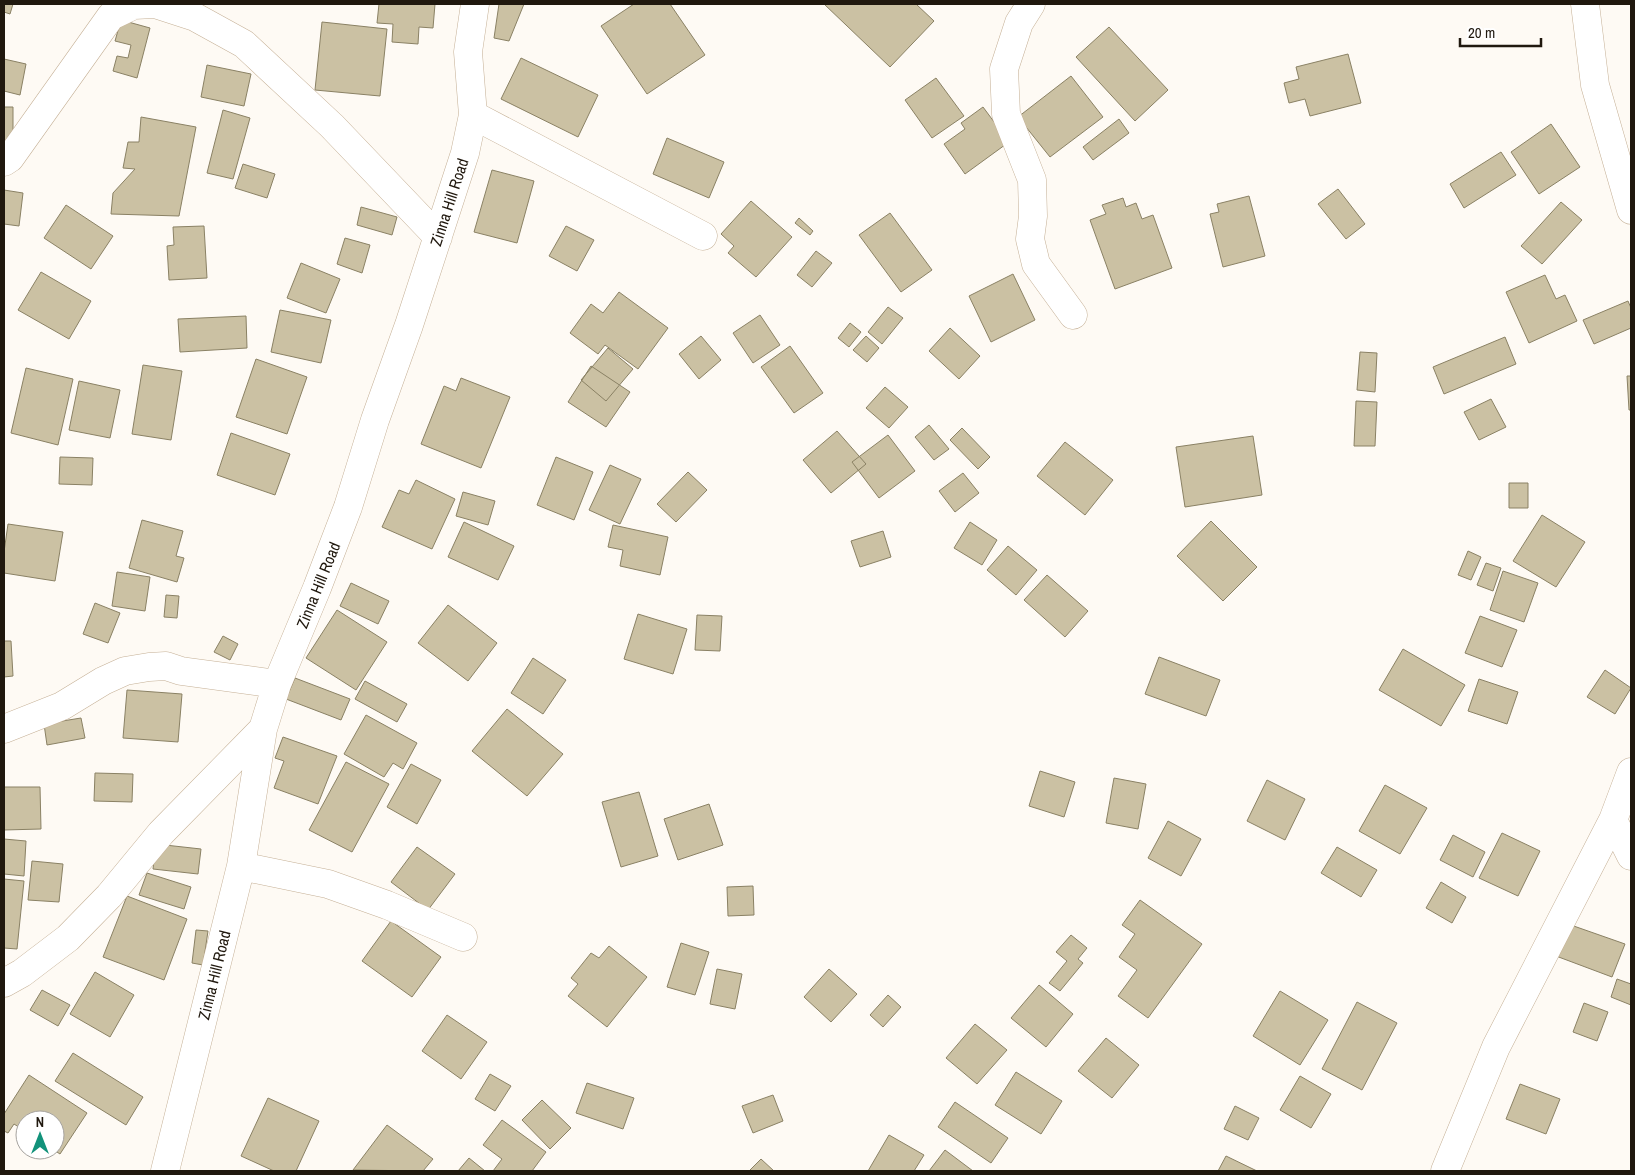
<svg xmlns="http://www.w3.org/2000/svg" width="1635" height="1175" viewBox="0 0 1635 1175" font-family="'Archivo Narrow',sans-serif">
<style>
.building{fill:#cbc1a3;stroke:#8a8164}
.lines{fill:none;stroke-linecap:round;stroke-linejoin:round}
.minor-casing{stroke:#c5b096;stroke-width:29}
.minor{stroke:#fff;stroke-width:28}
.labels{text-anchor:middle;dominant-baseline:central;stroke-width:4;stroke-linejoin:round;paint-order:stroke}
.street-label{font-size:16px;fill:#20180e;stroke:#fff}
</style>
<rect width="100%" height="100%" fill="#fefaf4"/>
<path class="building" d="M4,4h9l-3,10 -6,-2z
M379,4h56l-2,24 -14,-1 -1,17 -26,-2 1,-18 -16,-1z
M499,4h25l-15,37 -15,-3z
M634,4h36l35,51 -58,39 -46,-68z
M824,4h92l18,17 -44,46z
M121,20l29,8 -13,50 -24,-7 4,-15 11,2 3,-13 -16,-4z
M322,22l65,7 -7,67 -65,-6z
M1109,27l59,63 -33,31 -59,-64z
M1348,54l13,49 -51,13 -5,-17 -16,4 -5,-20 15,-4 -3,-12z
M521,58l77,37 -20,42 -77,-38z
M4,59l22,5 -6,31 -16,-4z
M207,65l44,9 -7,32 -43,-9z
M1071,76l32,41 -53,40 -32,-40z
M936,78l28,38 -32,22 -27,-38z
M4,107h9v40h-9z
M983,107l26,35 -44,32 -21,-30 21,-15 -4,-6z
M223,110l27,8 -17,61 -26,-6z
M141,117l55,10 -17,89 -68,-2 2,-21 22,-24 -12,-1 5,-26h11z
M1119,119l10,14 -36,27 -10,-13z
M1551,124l29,43 -41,27 -28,-42z
M667,138l57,24 -15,36 -56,-24z
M1501,152l15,23 -52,33 -14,-24z
M243,164l32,10 -8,24 -32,-10z
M492,170l42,11 -17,62 -43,-11z
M1338,189l27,35 -19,15 -28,-35z
M4,190l19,3 -4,33 -15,-2z
M1249,196l16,60 -42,11 -13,-53 9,-2 -2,-8z
M1123,198l3,9 10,-4 6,16 11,-4 19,53 -57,21 -25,-69 16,-6 -4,-9z
M751,201l41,36 -36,40 -28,-24 6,-7 -13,-12z
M1561,202l21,18 -40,44 -21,-18z
M66,205l47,31 -22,33 -47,-31z
M361,207l36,10 -5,18 -35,-10z
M890,213l42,57 -31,22 -42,-57z
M799,218l14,13 -3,4 -15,-12z
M204,226l3,52 -38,2 -2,-34 7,-1 -1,-18z
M566,226l28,14 -17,31 -28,-15z
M345,238l25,7 -8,28 -25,-9z
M816,251l16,12 -20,24 -15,-12z
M301,263l39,16 -14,34 -39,-15z
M41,272l50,29 -22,38 -51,-29z
M1013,274l22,46 -44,22 -22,-46z
M1545,275l11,24 9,-4 12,26 -48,22 -23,-51z
M619,292l49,36 -30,41 -33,-24 -7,9 -28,-21 21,-29 12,9z
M1628,301l3,7v20l-37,16 -11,-24z
M888,307l15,11 -21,26 -14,-12z
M280,310l51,10 -10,43 -50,-11z
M760,315l20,30 -27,18 -20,-30z
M246,316l1,32 -67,4 -2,-33z
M850,323l11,9 -12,15 -11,-9z
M950,328l30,28 -21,23 -30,-28z
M701,336l20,24 -22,19 -20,-25z
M866,336l13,12 -12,14 -14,-12z
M1505,337l11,27 -72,30 -11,-27z
M790,346l33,47 -29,20 -33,-46z
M608,348l25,21 -27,32 -25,-21z
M1360,352l17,1 -2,39 -18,-2z
M256,359l51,18 -20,57 -51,-17z
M143,365l39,6 -11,69 -39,-6z
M591,366l39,26 -24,35 -38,-25z
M26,368l47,11 -15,66 -47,-12z
M1627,376h4v34h-2z
M461,378l49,19 -29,71 -60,-24 23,-58 12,5z
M79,381l41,9 -10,48 -41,-8z
M885,387l23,20 -19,21 -23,-20z
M1491,399l15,28 -27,13 -15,-28z
M1356,401l21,1 -2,44h-21z
M929,425l20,24 -15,11 -19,-23z
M962,428l28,29 -12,12 -28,-29z
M837,431l29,33 -35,29 -28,-33z
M231,433l59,21 -15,41 -58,-20z
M888,435l27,36 -36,27 -27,-36z
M1253,436l9,59 -77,12 -9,-60z
M1065,442l48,38 -28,35 -48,-39z
M60,457l33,1 -1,27 -33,-1z
M556,457l37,15 -19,48 -37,-15z
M610,465l31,14 -21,45 -31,-14z
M688,472l19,18 -31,32 -19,-18z
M963,473l16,20 -24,19 -16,-21z
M416,480l39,19 -23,50 -50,-22 17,-37 10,4z
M1509,483h19v25h-19z
M463,492l32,9 -7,24 -32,-9z
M1542,515l43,27 -29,45 -43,-26z
M142,520l41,11 -7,25 8,2 -7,24 -48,-14z
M1211,521l46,46 -34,34 -46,-45z
M464,522l50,24 -16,34 -50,-23z
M970,522l27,18 -15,25 -28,-17z
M8,524l55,8 -8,49 -51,-8v-21z
M613,525l55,12 -8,38 -40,-9 3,-16 -15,-3z
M883,531l8,26 -31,10 -9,-26z
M1008,546l29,24 -21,25 -29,-25z
M1468,551l13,6 -10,23 -13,-5z
M1486,563l15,5 -8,23 -16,-6z
M1503,571l35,12 -14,39 -34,-12z
M117,572l33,5 -5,34 -33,-5z
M1047,575l41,36 -23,26 -41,-37z
M351,583l38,18 -11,23 -38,-18z
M166,595l13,1 -2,22 -13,-1z
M95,603l25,10 -12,30 -25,-9z
M448,605l49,38 -29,38 -50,-38z
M337,610l50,32 -31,48 -50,-32z
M638,614l49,15 -14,45 -49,-15z
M697,615l25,1 -2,35 -25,-1z
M1480,616l37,14 -15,37 -37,-14z
M223,636l15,8 -8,16 -16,-8z
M4,641h7l2,35 -9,1z
M1403,649l62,36 -24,41 -62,-36z
M1159,657l61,23 -14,36 -61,-22z
M533,658l33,22 -23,34 -32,-21z
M1605,670l26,18 -16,26 -28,-17z
M295,678l55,21 -9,21 -55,-21z
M1479,679l39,13 -11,32 -39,-13z
M365,681l42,23 -10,18 -42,-23z
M127,690l55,4 -4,48 -55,-4z
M507,709l56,45 -36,42 -55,-45z
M366,715l51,28 -14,26 -10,-6 -9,14 -40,-23z
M81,718l4,20 -38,7 -3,-21z
M283,737l54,19 -19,48 -44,-16 10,-27 -9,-3z
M346,762l43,22 -37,68 -43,-22z
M411,764l30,16 -24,44 -30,-17z
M1040,771l35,11 -11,35 -35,-11z
M95,773l38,1 -1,28 -38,-1z
M1114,778l32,6 -8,45 -32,-6z
M1267,780l38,19 -20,41 -38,-19z
M1385,785l42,23 -27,46 -41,-23z
M4,787h36l1,42 -37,1z
M639,792l19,64 -37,11 -19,-65z
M709,804l14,41 -45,15 -14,-41z
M1168,821l33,18 -20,37 -33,-18z
M1502,833l38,18 -22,45 -39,-18z
M1453,835l32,17 -12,25 -33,-17z
M4,839l22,2 -2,35 -20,-2z
M156,844l45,5 -3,25 -45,-5z
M417,847l38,27 -27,36 -37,-28z
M1337,847l40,23 -16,27 -40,-24z
M32,861l31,3 -4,38 -31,-2z
M147,873l44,14 -7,22 -45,-14z
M4,879l20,2 -7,68 -13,-1z
M1441,882l25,15 -14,26 -26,-15z
M753,886l1,29 -26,1 -1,-29z
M127,896l60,23 -23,61 -61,-23z
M1140,900l62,44 -54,74 -30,-22 19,-26 -18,-13 16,-23 -13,-9z
M391,921l50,36 -29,40 -50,-36z
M1568,924l57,20 -13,33 -56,-21z
M196,930l12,1 -5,34 -11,-2z
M1071,935l16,13 -9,11 5,4 -23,28 -11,-8 18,-22 -11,-9z
M681,943l28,9 -14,43 -28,-8z
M609,946l38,31 -40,50 -39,-31 10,-12 -7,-6 20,-25 8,5z
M717,969l25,5 -7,35 -25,-5z
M829,969l28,25 -26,28 -27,-25z
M95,972l39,23 -24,42 -40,-23z
M1617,979l14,5v21l-20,-8z
M1039,985l34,29 -27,33 -35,-29z
M42,990l28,15 -12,21 -28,-16z
M1280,991l48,29 -28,45 -47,-29z
M888,995l13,12 -18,20 -13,-12z
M1357,1002l40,21 -35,67 -40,-21z
M1584,1003l24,9 -11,29 -24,-9z
M447,1015l40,27 -26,37 -39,-28z
M975,1024l32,26 -30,34 -31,-26z
M1106,1038l33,27 -27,33 -34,-27z
M73,1053l70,44 -17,28 -71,-44z
M1016,1072l46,29 -21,33 -46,-29z
M490,1074l21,12 -16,25 -20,-12z
M29,1075l58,38 -27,41 -6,-4h1v-30h-30v11l-11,-7 -6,9 -4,-2v-17z
M1300,1076l31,18 -20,34 -31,-18z
M587,1083l47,15 -11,31 -47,-16z
M1520,1084l40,15 -14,35 -40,-15z
M773,1095l10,26 -30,12 -11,-27z
M268,1098l51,23 -23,50h-22l-33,-15z
M542,1100l29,28 -21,21 -28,-29z
M955,1102l53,36 -17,25 -53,-36z
M1235,1106l24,12 -11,22 -24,-11z
M502,1120l44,32 -14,19h-39l9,-12 -19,-14z
M387,1125l46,34 -10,12 -70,-1z
M889,1135l35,20 -10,16h-46z
M945,1150l28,21h-44z
M1226,1156l31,15h-39z
M469,1158l16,13h-27z
M761,1159l13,12h-25z"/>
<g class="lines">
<g class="minor-casing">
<path id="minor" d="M155,4l40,13 49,27 88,82 106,111
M1031,4l-12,19 -15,46 2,45 26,66 1,36 -3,23 6,25 37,51
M1585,4l10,81 36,125
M473,115l230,121
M4,162l6,-4 101,-142 23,-11 20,-1
M4,729l58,-23 41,-25 22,-10 24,-4 17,-1 15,5 96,13
M1613,820l18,36
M241,866l87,18 59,21 76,32
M4,983l18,-10 46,-35 41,-42 52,-63 102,-104
M165,1171l76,-305 22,-137 14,-45 40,-96 31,-81 27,-87 34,-95 56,-172 8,-38 -5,-63 7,-48
M1445,1171l51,-124 117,-227 18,-48"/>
</g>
<use href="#minor" class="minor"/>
</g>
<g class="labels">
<g class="street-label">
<text transform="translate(449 202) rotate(-72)">Zinna Hill Road</text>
<text transform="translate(318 585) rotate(-68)">Zinna Hill Road</text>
<text transform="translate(214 975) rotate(-76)">Zinna Hill Road</text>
</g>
</g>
<rect width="1635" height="1175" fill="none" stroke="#20180e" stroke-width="10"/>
<g transform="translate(40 1135)"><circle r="24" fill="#ffffff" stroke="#a6a39f"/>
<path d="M0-4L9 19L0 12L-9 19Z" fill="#12927a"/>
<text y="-8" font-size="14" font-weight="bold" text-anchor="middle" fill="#20180e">N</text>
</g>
<path d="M1460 38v8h81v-8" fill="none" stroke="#20180e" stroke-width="2.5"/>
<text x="1468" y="38" font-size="15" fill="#20180e" stroke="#ffffff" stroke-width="4" paint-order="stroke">20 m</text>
</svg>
